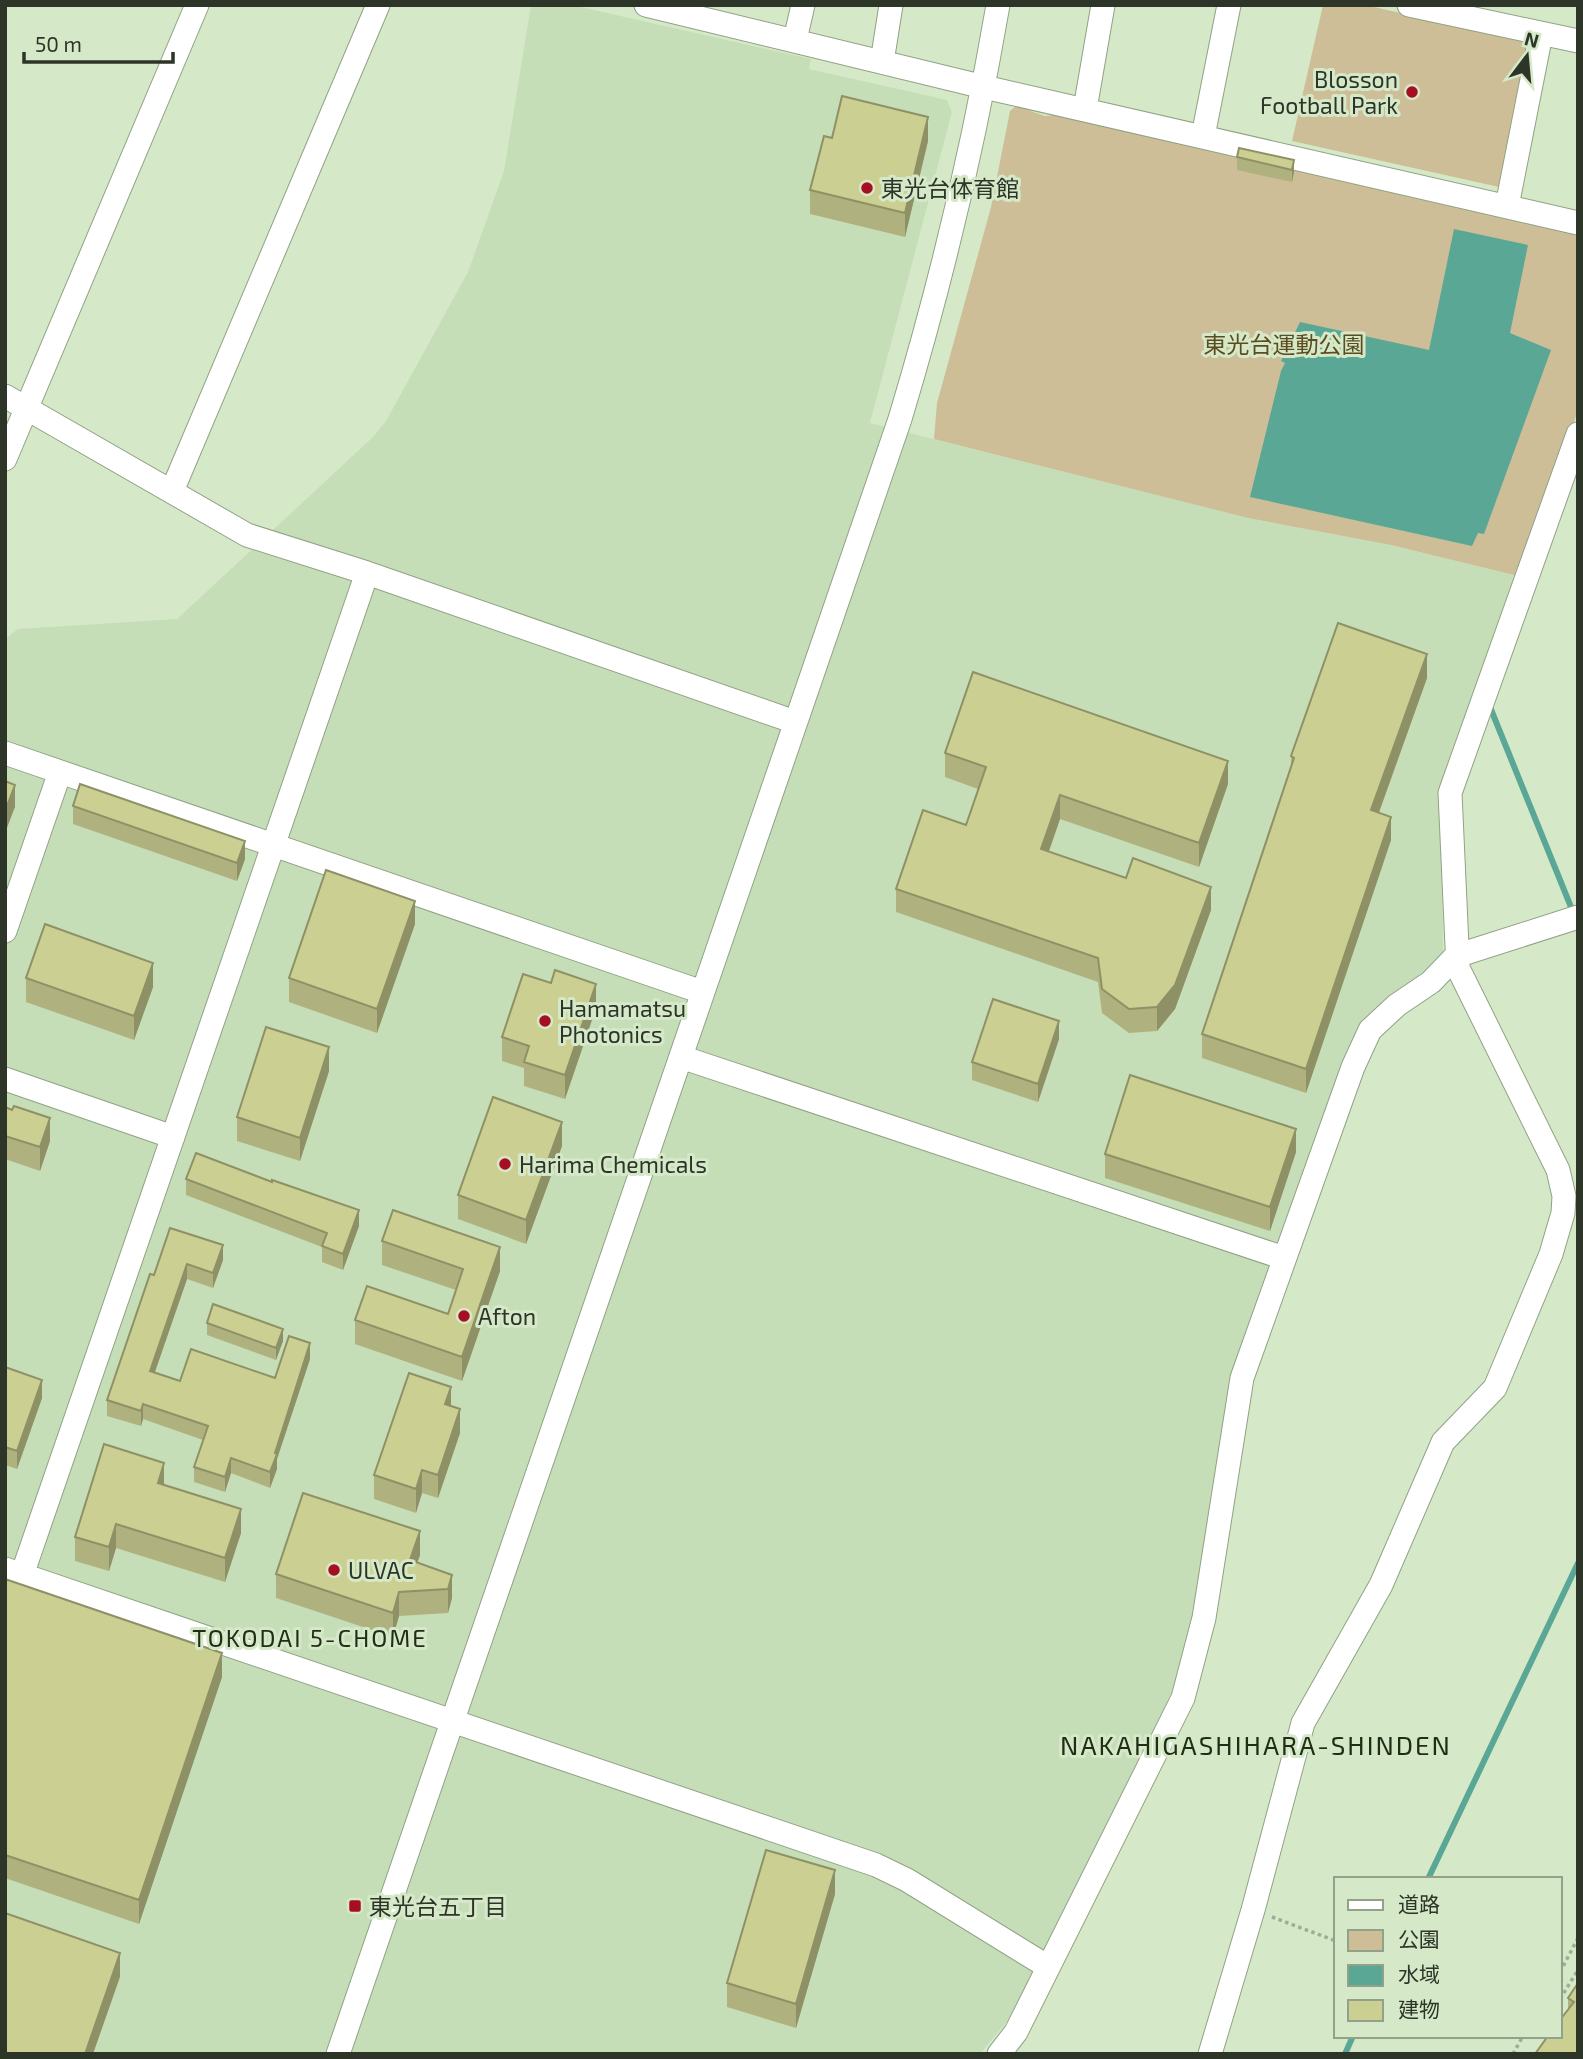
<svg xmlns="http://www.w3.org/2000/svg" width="1583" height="2059" viewBox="0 0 1583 2059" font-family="'Exo 2','Noto Sans JP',sans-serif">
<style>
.built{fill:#c6deb8}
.green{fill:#cdbe98}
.water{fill:#5ba796}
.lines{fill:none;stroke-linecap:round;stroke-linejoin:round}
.stream{stroke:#5ba796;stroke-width:6}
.minor-casing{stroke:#90a285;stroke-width:25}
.path{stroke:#9dad94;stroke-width:3.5;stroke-dasharray:3.5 3.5;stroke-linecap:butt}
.minor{stroke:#fff;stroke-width:23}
.wall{fill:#afb27e}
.shaded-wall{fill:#8e9166}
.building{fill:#cbcf92;stroke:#8e9166;stroke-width:2}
.poi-dot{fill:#a60e21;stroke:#d5e9c9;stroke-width:2.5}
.labels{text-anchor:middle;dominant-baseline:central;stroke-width:6;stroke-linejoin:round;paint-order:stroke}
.poi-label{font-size:23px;fill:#2d3529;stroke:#d5e9c9;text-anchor:start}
.park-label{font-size:23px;fill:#5d4c1f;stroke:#d5e9c9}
.neighbourhood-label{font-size:24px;letter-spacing:2px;fill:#202e16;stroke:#d5e9c9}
.quarter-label{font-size:26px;letter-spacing:2px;fill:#202e16;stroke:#d5e9c9}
</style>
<rect width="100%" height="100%" fill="#d5e9c9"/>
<path class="built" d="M531,5h41l239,54 -2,10 138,31 5,12 -82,311 378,95 143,27 131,32 -80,204 1,172 -5,7 -58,46 -18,20 -13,22 -109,307 -48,270 -13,59 -37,79 -134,257 -28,34h-975v-1415l13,-10 159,-10 196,-182 13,-16 82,-149 36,-101z"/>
<path class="green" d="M1323,5h42l166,37 -32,145 -207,-46z
M1016,106l29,10 24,-2 509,115v181l-56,167 -131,-32 -143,-27 -314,-79 3,-36 54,-196 19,-96z"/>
<path class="water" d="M1454,229l74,16 -18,88 41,17 -67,184 -6,-1 -6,13 -222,-49 31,-126 4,-8 -4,-2 19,-39 129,28z"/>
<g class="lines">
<path class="stream" d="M1491,705l-1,2 83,205
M1428,1879l150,-316
M1345,2054l8,-18"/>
<g class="minor-casing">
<path id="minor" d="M646,5l338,82 594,136
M1409,5l169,36
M795,40l8,-35
M882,62l9,-57
M1085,109l18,-104
M1203,136l26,-131
M1507,206l34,-172
M5,396l242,139 120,38 428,149
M5,459l192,-454
M172,491l206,-486
M5,753l697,239
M5,931l55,-159
M681,1057l603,201
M5,1079l168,58
M5,1569l871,296 31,15 141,87
M22,1575l345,-1002
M338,2054l562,-1635c41,-136 74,-274 98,-414
M999,2054l17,-22 167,-334 21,-80 38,-240 111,-311 17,-37 27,-25 34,-23 25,-26 122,-39
M1210,2054l43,-144 50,-187 78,-138 62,-143 52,-54 56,-134 12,-41 1,-17 -6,-26 -100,-202 -8,-175 128,-359"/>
</g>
<path class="path" d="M1272,1917l64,24
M1560,1972l18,-34
M1560,1999l18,-29
M1513,2054l10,-18"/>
<use href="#minor" class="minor"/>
</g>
<path class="wall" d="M928,141l-23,96 -95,-23v-24z
M1237,157l57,3v12l-2,10 -55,-12z
M1427,678l-48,135 12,27 -85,253 -104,-35v-24l89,-265v-13z
M945,753l283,31 -29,83 -139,-48 -11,33 162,58 -36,99 -18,22 -28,2 -27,-20 -4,-31 -202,-70v-23l70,-64 12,-36 -33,-12z
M73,806l172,53 -8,22 -164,-57z
M415,924l-38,109 -88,-31v-24z
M26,978l127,9 -19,53 -108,-38z
M596,1008l-31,91 -41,-13v-18l-22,-7v-24z
M1059,1039l-21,63 -66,-22v-18z
M329,1071l-29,90 -63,-20v-24z
M5,1107l45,34 -10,30 -35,-12z
M562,1146l-36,98 -68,-25v-24z
M1296,1152l-26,79 -165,-53v-24z
M186,1179l173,47 -16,44 -21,-8v-15l-136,-52z
M170,1228l53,32 -10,28 -26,-9 -32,93 25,9 95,-3 35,-19 -33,100v10l-7,19 -39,-15 -6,19 -31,-10v-15l9,-27 -60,-21 -2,7 -34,-10v-16l47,-125z
M382,1241l118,30 -38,110 -107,-37v-24l93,-6 8,-24 -74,-25z
M207,1323l76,18 -7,19 -69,-25z
M5,1367l37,31 -25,71 -12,-4z
M451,1406l9,27 -22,65 -16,-5 -6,20 -42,-14v-24z
M164,1485l77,48 -16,49 -109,-34 -7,23 -34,-10v-24z
M420,1555l-3,8 35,12v23l-4,15 -49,3 -6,21 -117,-39v-24z
M5,1579l217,98 -83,247 -134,-46z
M835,1894l-39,134 -69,-21v-24z
M1578,1983v71l-10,-44v-12z"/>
<path class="shaded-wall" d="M928,117v24l-23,96v-24z
M1294,160v12l-2,10v-12z
M1427,654v24l-56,156v-24z
M1228,761v23l-29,83v-24z
M15,785v22l-10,26v-22z
M1060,795v24l-19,54v-24z
M1391,817v23l-85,253v-24z
M245,841v18l-8,22v-18z
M1211,887v23l-36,99 -18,22v-24z
M415,901v23l-38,109v-24z
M153,963v24l-19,53v-24z
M596,984v24l-31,91v-24z
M1059,1021v18l-21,63v-18z
M329,1047v24l-29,90v-23z
M50,1118v23l-10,30v-24z
M562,1122v24l-36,98v-24z
M1296,1129v23l-26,79v-24z
M359,1210v16l-16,44v-16z
M223,1245v15l-10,28v-15z
M500,1247v24l-38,110v-24z
M187,1264v15l-37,107v-15z
M283,1329v12l-7,19v-12z
M310,1343v16l-33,100v10l-7,19v-16l5,-19z
M42,1380v18l-25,71v-18z
M451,1387v24l-6,-7z
M143,1404v15l-2,7v-15z
M460,1409v24l-22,65v-23z
M231,1458v15l-6,19v-15z
M164,1463v24l-6,-4z
M422,1470v23l-6,20v-24z
M241,1509v24l-16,49v-24z
M116,1524v24l-7,23v-24z
M420,1531v24l-10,29v-24z
M452,1575v23l-4,15v-24z
M399,1592v24l-6,21v-24z
M222,1653v24l-83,247v-24z
M835,1870v24l-39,134v-24z
M120,1953v24l-27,77h-8z"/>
<path class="building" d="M842,96l86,21 -23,96 -95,-23 14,-54 8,2z
M1239,148l55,12 -2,10 -55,-13z
M1338,623l89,31 -56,156 20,7 -85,252 -104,-35 92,-276 -3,-2z
M973,672l255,89 -29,82 -139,-48 -19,54 85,29 7,-20 78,29 -36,98 -18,22 -28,2 -27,-20 -4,-31 -202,-69 27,-79 43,15 20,-58 -41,-14z
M5,781l10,4 -10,26z
M80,784l165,57 -8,22 -164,-57z
M326,870l89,31 -38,108 -88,-31z
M45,924l108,39 -19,53 -108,-38z
M555,970l41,14 -31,91 -41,-13 5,-16 -27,-9 21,-63 28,9z
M993,999l66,22 -21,63 -66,-22z
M266,1027l63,20 -29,91 -63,-21z
M1130,1075l166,54 -26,78 -165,-53z
M493,1097l69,25 -36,98 -68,-25z
M14,1106l36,12 -10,29 -35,-11v-29l7,3z
M196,1153l76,29v-2l87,30 -16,44 -21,-8 5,-13 -141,-54z
M393,1210l107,37 -38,110 -107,-37 12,-34 81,28 15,-45 -81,-28z
M170,1228l53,17 -10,28 -26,-9 -37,107 30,10 11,-32 84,29 14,-42 21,7 -35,110 2,1 -7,18 -39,-14 -6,19 -31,-10 14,-41 -65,-22 -2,7 -34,-11 43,-126 4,1z
M213,1304l70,25 -7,19 -69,-25z
M5,1367l37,13 -25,71 -12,-4z
M409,1373l42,14 -6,17 15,5 -22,66 -16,-5 -6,19 -42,-14z
M104,1444l60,19 -6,20 83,26 -16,49 -109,-34 -7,23 -34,-10z
M303,1493l117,38 -10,29 42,15 -4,14 -49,3 -6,21 -117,-39z
M5,1579l217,74 -83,247 -134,-45z
M766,1850l69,20 -39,134 -69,-21z
M5,1913l115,40 -35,101h-80z
M1578,1983v71h-43l13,-18h12v-16l14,-18 -6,-4z"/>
<g class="poi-dot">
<circle cx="1412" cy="92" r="7"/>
<circle cx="867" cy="188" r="7"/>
<circle cx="545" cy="1021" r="7"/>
<circle cx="505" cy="1164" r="7"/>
<circle cx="464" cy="1316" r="7"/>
<circle cx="334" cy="1570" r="7"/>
<rect x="348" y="1899" width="14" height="14" rx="3.5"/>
</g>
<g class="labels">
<g class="poi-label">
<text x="1398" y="79" text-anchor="end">Blosson<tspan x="1398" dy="26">Football Park</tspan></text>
<text x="881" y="188">東光台体育館</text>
<text x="559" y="1008">Hamamatsu<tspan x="559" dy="26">Photonics</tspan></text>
<text x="519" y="1164">Harima Chemicals</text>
<text x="478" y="1316">Afton</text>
<text x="348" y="1570">ULVAC</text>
<text x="369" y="1906">東光台五丁目</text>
</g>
<g class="park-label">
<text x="1284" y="344">東光台運動公園</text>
</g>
<g class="neighbourhood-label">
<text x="310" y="1637">TOKODAI 5-CHOME</text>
</g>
<g class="quarter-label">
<text x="1256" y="1744">NAKAHIGASHIHARA-SHINDEN</text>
</g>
</g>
<rect width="1583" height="2059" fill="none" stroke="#2d3529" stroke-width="14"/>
<rect x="1334" y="1877" width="228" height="161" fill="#d5e9c9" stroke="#92a189" stroke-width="2"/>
<rect x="1348" y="1900" width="35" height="10" fill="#ffffff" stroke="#92a189" stroke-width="2"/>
<text x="1398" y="1912" font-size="21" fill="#2d3529">道路</text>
<rect x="1348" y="1930" width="35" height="21" fill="#cdbe98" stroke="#92a189" stroke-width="2"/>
<text x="1398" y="1947" font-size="21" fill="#2d3529">公園</text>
<rect x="1348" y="1965" width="35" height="21" fill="#5ba796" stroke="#92a189" stroke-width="2"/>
<text x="1398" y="1982" font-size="21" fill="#2d3529">水域</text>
<rect x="1348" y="2000" width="35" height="21" fill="#cbcf92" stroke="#92a189" stroke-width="2"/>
<text x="1398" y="2017" font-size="21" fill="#2d3529">建物</text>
<g transform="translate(1527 56) rotate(16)" stroke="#d5e9c9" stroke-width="5" paint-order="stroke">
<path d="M0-5L12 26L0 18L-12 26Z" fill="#2d3529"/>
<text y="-10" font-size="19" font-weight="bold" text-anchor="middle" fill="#2d3529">N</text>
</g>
<path d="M24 52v10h149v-10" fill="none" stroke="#2d3529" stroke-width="3.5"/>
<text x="35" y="52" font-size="21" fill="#2d3529" stroke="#d5e9c9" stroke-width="5" paint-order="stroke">50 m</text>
</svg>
